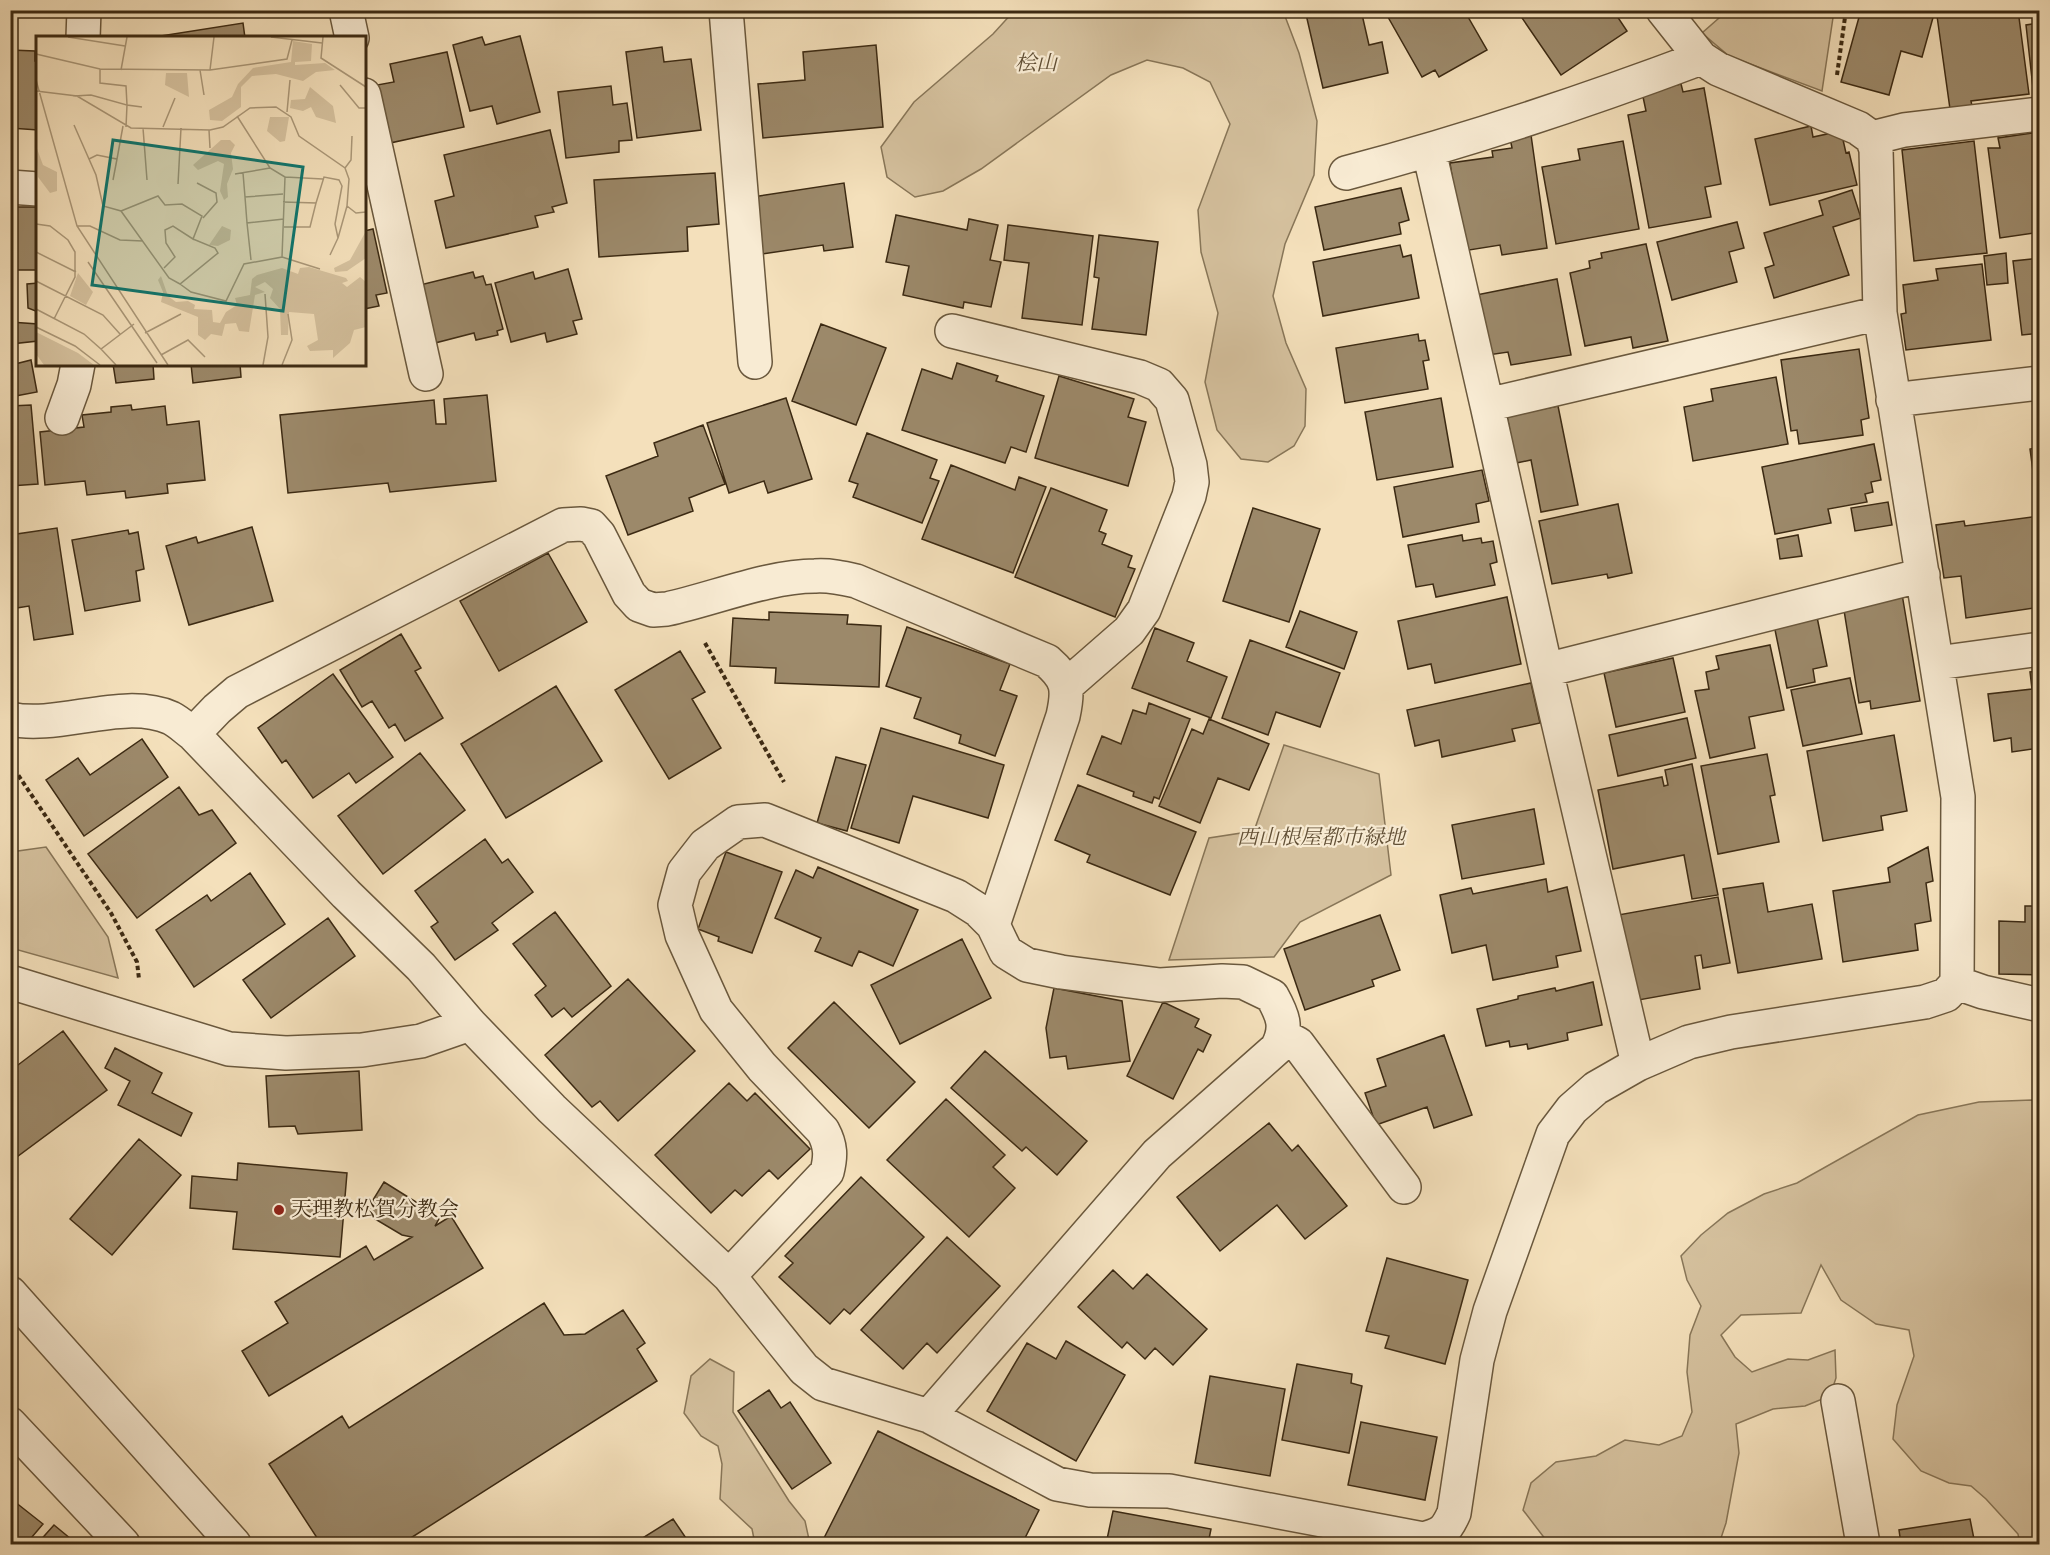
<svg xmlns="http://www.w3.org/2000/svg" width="2050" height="1555" viewBox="0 0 2050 1555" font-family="'IM FELL DW Pica','Noto Serif JP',serif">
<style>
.green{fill:#d5c19e;stroke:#887658;stroke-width:1.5}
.building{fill:#9c896a;stroke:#3c2a13;stroke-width:1.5}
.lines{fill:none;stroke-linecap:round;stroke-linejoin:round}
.minor-casing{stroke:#6a583d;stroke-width:36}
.path{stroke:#3c2a13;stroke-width:4;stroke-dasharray:4.5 3;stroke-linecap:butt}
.minor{stroke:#f8ebd3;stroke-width:33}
.poi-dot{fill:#8f2418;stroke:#f8ebd3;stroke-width:2}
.labels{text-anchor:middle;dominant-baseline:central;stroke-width:4.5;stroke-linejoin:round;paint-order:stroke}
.park-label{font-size:21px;font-style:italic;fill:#625036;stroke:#f8ebd3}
.poi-label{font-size:21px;fill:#3c2a13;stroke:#f8ebd3;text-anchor:start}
.inset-road{fill:none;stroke:#aa9778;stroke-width:1.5}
.view{fill:#0f766e;fill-opacity:0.15;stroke:#0f766e;stroke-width:3}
.inset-edge{fill:none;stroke:#3c2a13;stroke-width:3}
</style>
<rect width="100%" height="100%" fill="#f4e0bb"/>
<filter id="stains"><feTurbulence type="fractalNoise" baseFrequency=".00333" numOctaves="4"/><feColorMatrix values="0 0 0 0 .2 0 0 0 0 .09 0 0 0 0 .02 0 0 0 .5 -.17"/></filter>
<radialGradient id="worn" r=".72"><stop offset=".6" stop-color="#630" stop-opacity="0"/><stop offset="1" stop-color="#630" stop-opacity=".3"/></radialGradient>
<path class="green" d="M1014,11h269l16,42 18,68 -3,54 -29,69 -12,52 13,47 20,46 -1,37 -11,20 -26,16 -27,-3 -24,-29 -12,-48 13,-69 -17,-61 -3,-42 32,-86 -20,-42 -27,-14 -36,-8 -36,15 -130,94 -38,22 -28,6 -28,-20 -6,-30 33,-45 79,-68z
M1727,11h107l-12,80 -93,-35 -27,-23z
M1284,745l95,29 12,101 -91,47 -26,35 -105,3 40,-122 45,-7z
M46,847l62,90 10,41 -107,-30v-96z
M2032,1100l7,2v442h-19l-2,-10 -32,-35 -15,-13 -22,-3 -28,-12 -28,-32 4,-34 17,-49 -5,-26 -33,-6 -35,-24 -20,-35 -20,48 -60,2 -20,20 14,22 17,15 36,-13 20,1 27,-10 1,28 -6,18 -25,10 -32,3 -37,15 3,29 -13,70 -7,21h-170l-26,-34 8,-27 25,-21 40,-6 29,-16 34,5 23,-9 10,-24 -5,-40 3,-37 11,-29 -14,-26 -6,-24 20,-21 27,-22 36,-19 33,-11 121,-68 61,-13z
M710,1359l24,13 -1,40 56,89 16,20 5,23h-55l-3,-15 -32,-30 2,-35 -4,-18 -17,-10 -17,-23 7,-37z"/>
<path class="building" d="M389,10h81l-80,7z
M1305,10h56l8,35 13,-3 6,31 -65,15z
M1384,10h80l23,40 -48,27 -4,-7 -13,7z
M1526,10h87l14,21 -66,44 -41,-60z
M1861,10h59l14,4 -12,43 -21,-6 -12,44 -48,-13z
M1980,10h38l11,84 -58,7 1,5 -22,3 -13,-93z
M243,23l2,15h-97z
M2040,23v64l-7,1 -7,-63z
M520,36l20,76 -43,12 -5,-18 -22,5 -17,-66 29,-8 3,8z
M876,45l7,82 -120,11 -5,-54 47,-4 -2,-28z
M662,47l2,15 27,-3 10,71 -64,8 -11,-86z
M10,50l25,1v10h3v69l-28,-2z
M447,52l17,75 -74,16 -13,-58 17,-3 -4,-18z
M1681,84l2,8 21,-4 17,96 -16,3 6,30 -62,11 -21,-113 18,-4 -4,-19z
M611,86l2,19 14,-2 5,37 -13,1v11l-53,6 -8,-66z
M1811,126l2,11 28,-6 5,22 3,-1 8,33 -87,20 -15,-66z
M550,130l17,73 -15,4 2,5 -19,4 3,11 -92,21 -11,-47 19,-5 -10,-41z
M2040,132v100l-40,6 -12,-90h12l-2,-10z
M1531,135l16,113 -45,7 -2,-10 -37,6 -13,-88 43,-6 -1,-6 20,-3 -2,-10z
M1623,141l16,88 -83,15 -14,-77 38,-7 -2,-11z
M1974,141l13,112 -73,8 -12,-111z
M715,173l4,51 -32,3 1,24 -89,6 -5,-77z
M844,183l9,64 -29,4 -1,-6 -61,9 -9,-57z
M1401,188l8,32 -10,3 2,11 -77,16 -9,-43z
M1852,190l9,28 -28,9 16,48 -75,23 -9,-30 9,-3 -10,-32 59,-18 -4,-14z
M10,207h28v63h-28z
M896,215l71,15 2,-11 29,6 -8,35 11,2 -10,45 -27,-5 -1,6 -60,-13 6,-29 -23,-4z
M1737,222l7,26 -15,4 8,30 -65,18 -15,-58z
M1008,225l85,11 -11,89 -60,-7 7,-55 -25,-3z
M373,229l14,64 -11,2 3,11 -15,3v-78z
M1099,235l59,7 -12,93 -54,-6 7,-51 -5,-1z
M1646,244l22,97 -35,7 -2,-11 -46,9 -15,-73 20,-5 -1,-7 13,-3 -1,-5z
M1400,245l3,12 8,-2 8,43 -96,18 -10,-54z
M2006,253l2,30 -21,2 -3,-29z
M2040,258v75l-18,2 -9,-74z
M1982,264l9,76 -85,10 -5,-36 5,-1 -3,-28 35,-5 -2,-11z
M568,269l14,50 -9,2 4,13 -30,8 -2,-9 -34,9 -16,-59 38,-11 2,7z
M473,272l2,6 8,-2 3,9 5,-1 12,45 -6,2 1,4 -22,5 -2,-7 -39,10 -15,-58z
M1557,279l14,76 -60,10 -3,-13 -20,3 -12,-60z
M38,283v29l-10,-4 -1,-24z
M10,322l28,2v17l-27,3 4,20 16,-4 6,32 -27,5z
M821,324l65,24 -30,77 -64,-24z
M1418,334l1,7 6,-1 4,20 -6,1 5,28 -83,14 -9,-55z
M1859,349l10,69 -8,2 2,15 -64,9 -2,-14 -6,1 -10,-71z
M957,363l41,13 -2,5 48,15 -18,56 -15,-5 -6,16 -103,-33 20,-61 30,10z
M113,364h40l1,15 -38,4z
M191,364h49l1,13 -48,6z
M1059,376l75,23 -6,18 18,5 -18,64 -93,-28z
M1776,377l12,67 -95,17 -9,-54 29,-6 -2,-12z
M487,395l9,86 -106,11 -2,-9 -100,10 -8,-78 154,-15 2,24h10l-2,-25z
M786,398l26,81 -44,14 -4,-12 -35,12 -22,-70z
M1441,398l12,69 -76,13 -12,-68z
M31,405l7,79 -28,2v-80z
M131,405l1,5 33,-4 2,19 32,-4 6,59 -38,4 1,9 -42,5 -1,-7 -38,4 -2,-14 -40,4 -5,-53 44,-5 -2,-12 29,-3v-5z
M1558,406l20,99 -37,7 -10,-52 -15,3 -9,-47z
M703,425l22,59 -36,14 4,13 -65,24 -22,-59 52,-20 -4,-13z
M867,433l70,27 -7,18 9,3 -17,42 -69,-26 5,-13 -9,-3z
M1874,444l7,36 -10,2 2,10 -8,2 2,8 -39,7 3,14 -56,11 -13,-67z
M2040,447v61h-2l-8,-59z
M951,465l64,25 4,-13 27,10 -33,86 -91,-34z
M1482,470l7,31 -13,3 3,18 -76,15 -9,-50z
M1051,488l56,22 -8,21 7,3 -4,10 30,12 -4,11 7,2 -20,48 -100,-40z
M1888,502l4,23 -37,6 -4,-23z
M1618,504l14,69 -24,5 -1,-4 -55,10 -13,-63z
M1253,508l67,21 -31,93 -66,-21z
M2040,516v91l-74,11 -5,-42 -17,2 -8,-53 28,-4 1,5z
M252,527l21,74 -84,24 -23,-79 30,-9 2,6z
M57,528l16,106 -39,6 -5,-34 -19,3v-74z
M128,530l1,4 9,-2 6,37 -8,2 4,30 -55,10 -13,-71z
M1462,535l1,6 18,-3 1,5 11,-2 4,21 -7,2 5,21 -59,12 -3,-13 -17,3 -8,-42z
M1798,535l4,21 -22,3 -3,-20z
M548,553l39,69 -88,49 -39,-70z
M1902,594l18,107 -49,8 -1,-8 -11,2 -16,-99z
M1507,597l14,67 -86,19 -4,-19 -23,5 -10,-48z
M1300,611l57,21 -13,37 -58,-22z
M769,612l79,3 -1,9 34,2 -2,61 -104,-4 1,-15 -46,-2 3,-48 36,2z
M1817,617l10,49 -14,3 2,13 -28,6 -13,-63z
M907,627l103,37 -10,26 17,6 -22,60 -36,-13 2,-8 -47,-17 7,-20 -35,-12z
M1155,628l39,15 -7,18 40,16 -16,41 -79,-30z
M401,634l20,34 -6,3 28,47 -38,23 -10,-17 -6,4 -17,-27 -10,6 -22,-37z
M1250,640l90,33 -20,54 -44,-15 -8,23 -46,-17z
M1770,645l14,65 -35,7 6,31 -45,10 -15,-67 14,-2 -3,-17 13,-3 -3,-13z
M680,651l25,41 -13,7 29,49 -52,31 -54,-89z
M1673,658l12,54 -69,15 -12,-54z
M2040,671v77l-28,4 -1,-14 -17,3 -6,-47 44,-5 -2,-17z
M333,674l60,83 -37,26 -7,-10 -36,25 -27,-38 -4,3 -24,-35z
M1850,678l12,56 -59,12 -12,-56z
M1531,683l9,40 -28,6 3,12 -73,16 -3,-17 -24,6 -8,-36z
M556,686l46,75 -96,57 -45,-74z
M1149,703l41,16 -31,80 -5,-2 -2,6 -19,-7 1,-4 -47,-18 15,-38 19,8 12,-34 13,4z
M1687,718l9,40 -78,18 -9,-41z
M1209,719l60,25 -20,46 -31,-12 -18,45 -41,-17 33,-77 11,5z
M881,728l123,37 -16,53 -75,-22 -14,47 -48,-15z
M1894,735l13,76 -26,5 2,14 -60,11 -16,-90z
M142,739l26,38 -84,59 -38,-56 32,-22 12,17z
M420,753l45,57 -82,64 -45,-58z
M1767,754l8,41 -5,1 9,46 -61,12 -17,-88z
M836,757l30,8 -19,66 -30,-8z
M1692,764l26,131 -26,4 -8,-44 -71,14 -15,-79 64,-13 2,9 4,-1 -3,-15z
M1078,785l118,47 -26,63 -83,-33 3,-7 -35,-15z
M179,787l20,28 13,-5 24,33 -99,75 -49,-64z
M1534,809l10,55 -82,15 -10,-54z
M485,839l17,24 6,-4 25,33 -41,31 6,7 -43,30 -24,-33 7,-5 -23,-31z
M1928,847l5,34 -7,2 5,38 -16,3 3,26 -75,12 -10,-71 57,-9 -2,-14z
M726,852l56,20 -30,81 -34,-12 1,-4 -21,-8z
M818,867l100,43 -25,56 -34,-15 -7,15 -37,-15 6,-13 -46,-20 21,-48 17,8z
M250,873l35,51 -91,63 -38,-57 51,-35 4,6z
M1546,879l2,13 19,-5 14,64 -25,5 2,11 -65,13 -7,-35 -34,8 -12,-58 31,-7 2,6z
M1763,883l5,29 44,-8 10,55 -84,14 -15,-84z
M1718,897l12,66 -27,5 -2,-13 -6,1 5,33 -67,12 -15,-86z
M2025,906h15v69l-41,-1v-53l26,1z
M555,912l56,74 -39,31 -8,-9 -12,9 -17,-22 11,-9 -33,-42z
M1380,915l20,55 -28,10 2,6 -69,24 -21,-61z
M328,918l27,38 -84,62 -28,-38z
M962,939l29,59 -91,46 -29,-59z
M628,979l67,72 -77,70 -18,-20 -8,6 -47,-52z
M1593,982l9,43 -35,8 1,7 -40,9 -1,-5 -17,3 -1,-6 -23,5 -9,-37 41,-10v-3l37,-8 1,3z
M1054,988l68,13 8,60 -62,8 -2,-13 -16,2 -4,-30z
M834,1002l81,80 -46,46 -81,-80z
M1163,1002l36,17 -4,8 16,8 -8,17 -5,-3 -25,50 -46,-23z
M63,1031l44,59 -97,72v-91z
M1444,1035l28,80 -38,13 -7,-21 -51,18 -11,-32 21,-7 -9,-27z
M115,1048l47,25 -10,20 40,20 -11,23 -63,-31 12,-24 -25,-13z
M985,1051l102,90 -30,34 -31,-28 -4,4 -71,-63z
M359,1071l3,59 -64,4 -3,-8 -26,1 -3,-51z
M729,1083l18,18 8,-8 55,56 -32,30 -9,-9 -27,26 -7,-6 -24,23 -56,-58z
M946,1099l59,56 -12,12 22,21 -46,49 -82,-77z
M1269,1123l23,28 6,-6 49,61 -42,33 -28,-34 -57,46 -43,-54z
M139,1139l42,36 -69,80 -42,-36z
M238,1163l109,10 -7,84 -107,-8 4,-37 -47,-4 2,-32 45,4z
M861,1177l63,60 -74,77 -6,-5 -14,15 -51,-47 14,-14 -8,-7z
M384,1182l56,35 -5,9 16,-10 32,52 -214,128 -27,-45 46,-28 -13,-21 91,-56 8,14 38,-23 -10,-2 -37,-22z
M947,1237l53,49 -63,67 -10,-10 -24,26 -42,-39z
M1387,1258l81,22 -23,84 -60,-16 4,-12 -23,-5z
M1113,1270l20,19 14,-15 60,55 -34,36 -18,-17 -10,11 -18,-17 -5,6 -44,-41z
M544,1303l20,32 21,-1 38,-24 22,33 -8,6 20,32 -251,160 3,3h-88l-52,-80 73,-48 7,12z
M1066,1341l59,34 -49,86 -89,-50 40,-68 29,16z
M1297,1364l55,10 -1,9 11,3 -13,67 -67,-13z
M1210,1376l75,13 -15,87 -75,-13z
M769,1390l12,18 9,-6 41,61 -39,26 -54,-78z
M1361,1422l76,15 -12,63 -77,-15z
M878,1431l161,79 -17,34h-67l-3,-1 -1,1h-130z
M10,1498l33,26 -17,20h-16z
M1113,1511l98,18 -3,15h-102z
M673,1519l17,25h-57z
M1970,1519l5,25h-74l-2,-14z
M54,1525l23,19h-40z"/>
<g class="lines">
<g class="minor-casing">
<path id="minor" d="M346,10l6,28
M726,10l29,352
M83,38l1,-28
M364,95l62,279
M1872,138l32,-8 136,-16
M1429,151l58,254 393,-92
M1346,173c121,-32 238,-71 355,-115
M10,187l28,2
M952,331l188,46 19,8 13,15 18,65 2,17 -3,14 -45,114 -15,21 -63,55
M1893,400l147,-17
M1487,405l59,265
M62,418l12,-33 4,-21
M1937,663l103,-14
M10,719c49,11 113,-22 161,-1 8,4 15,11 22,16l153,160 75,73 49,57 82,85 177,167 75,93 19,15 106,32 228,-262 120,-106c11,-21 6,-32 -5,-52l-29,-14 -21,-1 -62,4 -99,-13 -34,-7 -21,-13 -13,-27
M193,734l24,-25 20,-17 326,-167 18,-1 10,2 8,9 30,59 10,11 14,5 14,-1c46,-10 102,-33 148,-33 15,-1 28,2 41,5l191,80c21,18 22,28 16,55l-70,209 -15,-15 -22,-14 -191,-76 -27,2 -33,23 -21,27 -9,33 7,30 34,75 46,57 61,64c8,15 8,25 4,41l-98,104
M10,982l219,67 57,4 76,-3 59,-9 49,-17
M1957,983l26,9 57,13
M1283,1036l15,8 106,143
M1638,1064l-92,-394 377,-95
M10,1293l224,251
M1838,1401l25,143
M929,1416l128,68 33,6 79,1 254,48c19,-5 23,-8 31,-26l23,-153 13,-49 63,-177 19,-25 24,-21 42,-24 51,-22 42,-10 194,-30 21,-7 11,-12 1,-186 -78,-484 -4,-164 -4,-11 -14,-10 -140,-59 -17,-11 -38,-48
M10,1424l113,120"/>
</g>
<path class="path" d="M1837,75l9,-65
M705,643l79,139
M10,763l101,150 26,49 2,17"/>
<use href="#minor" class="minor"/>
</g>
<circle class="poi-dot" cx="279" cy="1210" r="6"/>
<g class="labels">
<g class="park-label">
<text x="1036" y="64">桧山</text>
<text x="1321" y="838">西山根屋都市緑地</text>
</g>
<g class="poi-label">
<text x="291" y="1210">天理教松賀分教会</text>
</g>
</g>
<g transform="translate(36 36)">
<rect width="330" height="330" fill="#f4e0bb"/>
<path d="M257,5l19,3 -1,17 -16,1v3l30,-2 10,7 -19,2 -13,9 -27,-7 -24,2 -11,11v20l-19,14 -12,-1 -1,-10 23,-13 6,-13 15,-16 38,-6zM130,37h21l2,24 -24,-12zM274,51l23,19 3,17 -20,-6 -5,-10 -8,4 -13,-3 1,-8 14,-1zM234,81h19l-4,24 -5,1 -13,-11zM185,104h9l5,5 -4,8 2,16 -6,15 1,13 -4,3 -4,-9 4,-27 -6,-3 -20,9 -5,-5zM0,110l7,19 14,7v19l-7,2 -12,-16zM186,190l9,4 -1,10 -12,6 -9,-1zM330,195v27l-19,13 -12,1 -1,-4 16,-8zM273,231l37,11 2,3 -6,2 5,4 13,-10 6,5v45l-12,3 -4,13 -17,15v-8l-23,1 -3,-5 11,-6 -4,-26 -25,-2 -1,23h-7l-1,-26 -10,-11 3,-9 -8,-7 -10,5 10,5 -10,3 -6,37 -10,-1 -3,-8 -11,1 -3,12 -11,-2 -6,6 -7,-5v-18l-37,-15 2,-10 -5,-12 3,-4 7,20 8,6 12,-1 7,4 -1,4 18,1 1,12 7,1 6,-11 11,-7 -2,-7 15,-3 2,-16 5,-4 25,-7 16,6 2,-6zM42,237l15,19 -7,13 -16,-9zM0,296l42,21 16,12h-50l-8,-11z" fill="#d5c19e"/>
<path class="inset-road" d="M32,1l57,9M235,1l51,6M287,1l-2,21 45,29M0,18l64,15 110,1 77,-11 5,-19M64,33v14l26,3 1,19 15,2M85,34l6,-33M164,34l4,25M174,34l4,-33M0,44l41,146 91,139M304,49l19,23h7M0,55l41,5 54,32 79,2 13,-3 27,-19 26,-1 15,10 8,19 46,32 4,11 -2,27 9,7 10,-1M38,60l17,-1 36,10 -1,22M251,76l3,-32M38,89l22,50 7,31 18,5 48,67 11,6 38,-31 -3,-5 -22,-9M127,91l12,-29M107,92l4,52M173,94l1,18M53,123l8,-4 20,4 6,-33M309,132l6,-8 1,-24M207,137l2,24 38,-3M199,138l35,-6M249,141l38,2M77,144l4,-21M161,147l19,10 1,9 -14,16M142,148l3,-56M209,161l2,26M247,166l33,1 -6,24h-26M280,167l8,-26 15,3 3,6 -7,38 3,14 -8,17M85,175l37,-15 7,9 17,-1 20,12 -9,23 -20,-13 -8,4 1,13 9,14 -11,11M0,188l14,2 18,14 7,12v25l-21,42M41,190h13l30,14 23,1M302,202l9,-32M0,216l40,20M246,221l38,12M215,224l-4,-37 37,-4M52,226l69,101M0,245l67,34 17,19M144,248l11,8 35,9 18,-37 38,-7 3,-80 -15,-9 -33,-52M0,273l48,25 17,15 33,-25M0,291l39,19 25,19M109,297l36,-19M65,313l15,16M125,319l27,-15 17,17M227,329l5,-28 -3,-43M246,329l10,-25 -4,-26"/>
<path class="view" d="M77,104l190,27 -20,144 -191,-26z"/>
<rect width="330" height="330" class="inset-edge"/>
</g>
<rect width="2050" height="1555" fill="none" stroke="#f4e0bb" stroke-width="36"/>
<rect x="12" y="12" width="2026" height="1531" fill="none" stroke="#3c2a13" stroke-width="3"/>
<rect x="18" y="18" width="2014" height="1519" fill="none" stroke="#3c2a13" stroke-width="1.5"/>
<rect width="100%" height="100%" filter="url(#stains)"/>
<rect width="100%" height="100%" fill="url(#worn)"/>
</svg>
